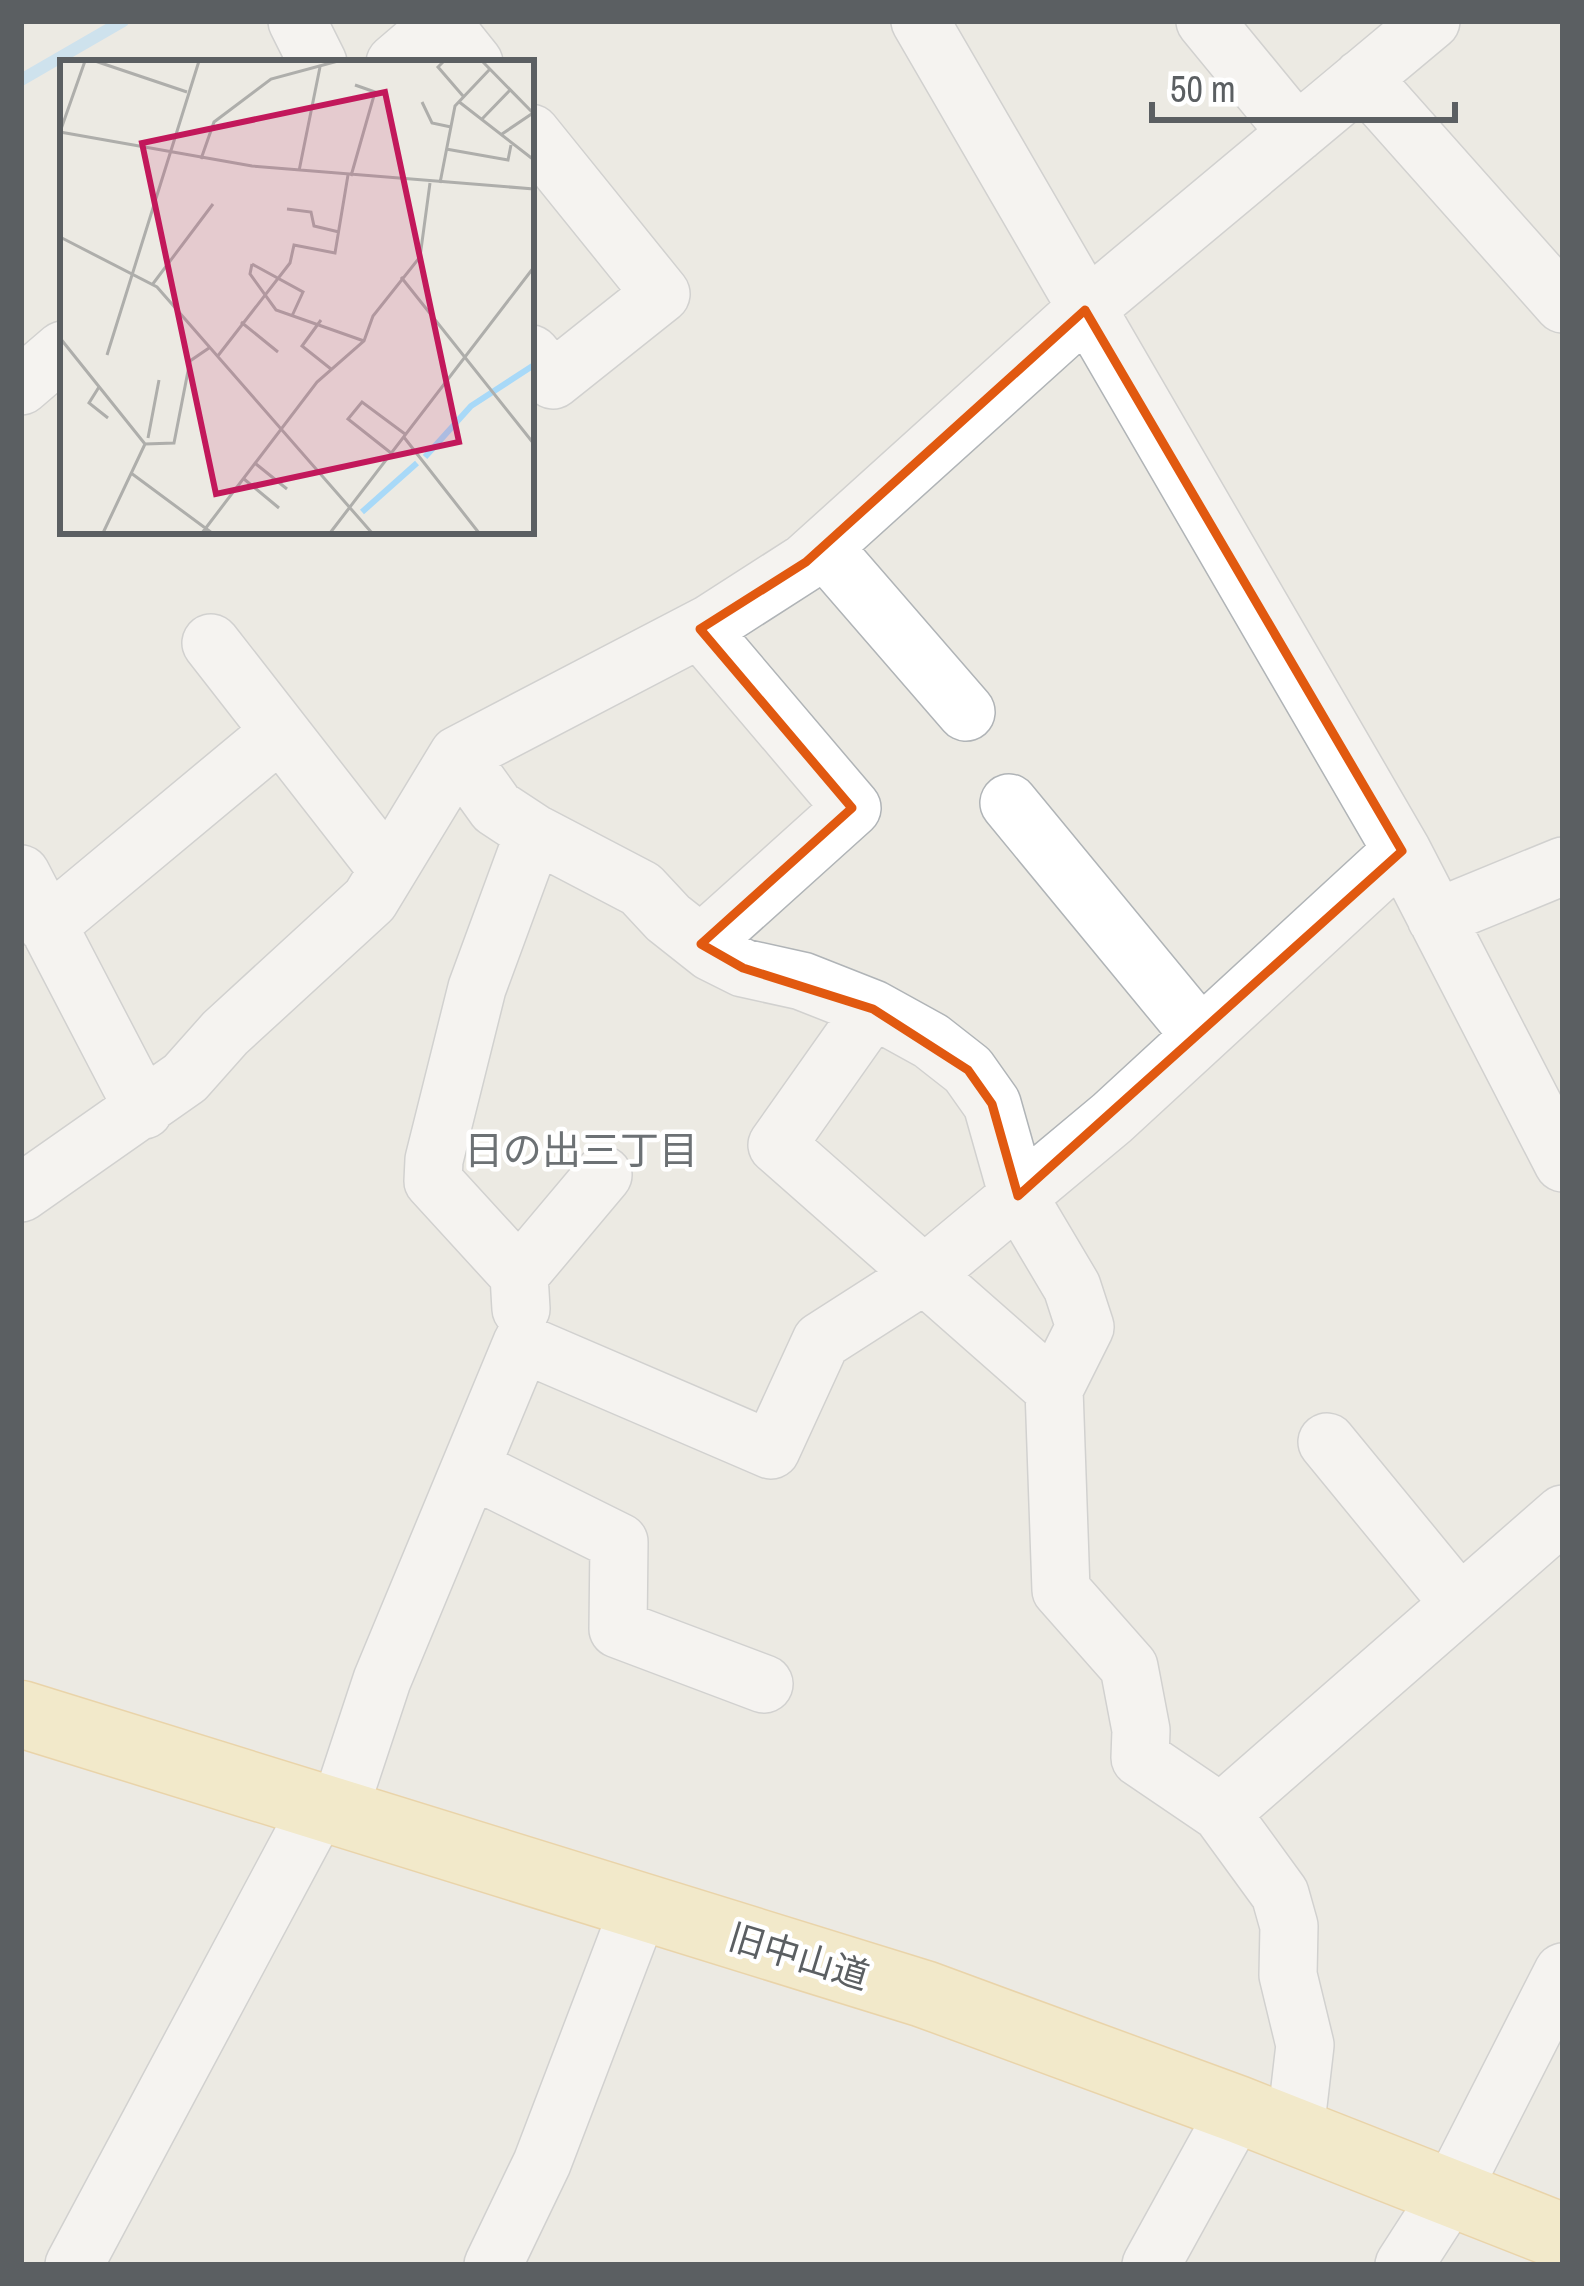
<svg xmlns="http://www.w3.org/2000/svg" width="1584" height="2286" viewBox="0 0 1584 2286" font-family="'Archivo Narrow','Noto Sans JP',sans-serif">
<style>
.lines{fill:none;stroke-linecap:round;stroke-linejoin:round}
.stream{stroke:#a8d9f8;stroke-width:12}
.minor-casing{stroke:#b0b4b7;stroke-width:60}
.major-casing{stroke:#e5ba63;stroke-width:69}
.minor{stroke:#fff;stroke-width:57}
.major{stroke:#f8e8ac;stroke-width:66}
.marked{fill:none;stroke:#e15910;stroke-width:9;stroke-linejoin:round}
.labels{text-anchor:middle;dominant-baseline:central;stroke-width:9;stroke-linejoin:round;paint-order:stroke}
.street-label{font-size:36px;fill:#5b5f62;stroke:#fff}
.neighbourhood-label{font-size:39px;fill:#6c7174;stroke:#fff}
.inset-river{fill:none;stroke:#a8d9f8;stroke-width:6}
.inset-road{fill:none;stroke:#aeaeab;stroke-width:3}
.view{fill:#c2185b;fill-opacity:0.15;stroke:#c2185b;stroke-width:6}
.inset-edge{fill:none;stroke:#5b5f62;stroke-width:6}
</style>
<rect width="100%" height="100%" fill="#eceae3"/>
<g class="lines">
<path class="stream" d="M21,80l102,-59"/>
<g class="minor-casing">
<path id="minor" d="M297,21l21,42
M920,21l482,830 161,312
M1205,21l92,112
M442,23l32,40
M395,63l49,-42
M1362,78l201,226
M531,133l130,161 -108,86 -22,-26
M21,386l42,-36
M823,547l143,165
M700,629l152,179 -151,136
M211,643l177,227
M458,755l38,53 38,25 107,56 27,29 43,34 32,16 59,13 71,28 58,32 37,29 24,34 26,92 54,91 13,40 -31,62 7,201 68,77 12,63 -1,28 81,55 59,81 9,32 -1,49 17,70 -10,86
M1009,803l192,233
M21,874l123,236
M1436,918l127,-52
M47,926l233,-194
M873,1009l-96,136 277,244
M21,1193l164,-115 40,-45 145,-133 88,-145 253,-132 95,-61 279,-252 346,-289
M519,1275l-86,-94 1,-21 43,-172 57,-155
M521,1309l-2,-34 84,-100
M1327,1442l133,162
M470,1468l149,74 -1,87 146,55
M338,1813l44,-133 140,-337 249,107 50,-109 103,-66 188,-157 290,-267
M1221,1813l342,-299
M74,2265l245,-458
M493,2265l49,-102 98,-257
M1151,2265l86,-156
M1404,2265l47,-73 112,-220"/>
</g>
<g class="major-casing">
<path id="major" d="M21,1714l903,280 313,115 326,128"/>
</g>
<use href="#minor" class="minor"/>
<use href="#major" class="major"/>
</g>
<path d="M0 0H1584V2286H0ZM1085,310l317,541 -384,345 -26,-92 -24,-34 -95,-61 -130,-41 -42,-24 151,-136 -152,-179 106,-67z" fill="#eceae3" fill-opacity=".55" fill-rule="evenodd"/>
<path class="marked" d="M1085,310l317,541 -384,345 -26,-92 -24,-34 -95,-61 -130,-41 -42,-24 151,-136 -152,-179 106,-67z"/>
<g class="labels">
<g class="street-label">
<text transform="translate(799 1956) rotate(17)">旧中山道</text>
</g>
<g class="neighbourhood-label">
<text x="581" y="1150">日の出三丁目</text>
</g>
</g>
<g transform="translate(60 60)">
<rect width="474" height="474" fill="#eceae3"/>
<path class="inset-river" d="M365,397l46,-51 63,-41M302,452l55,-49"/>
<path class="inset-road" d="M35,1l92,31M384,1l-6,6 25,29M422,1l51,52 -31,21M398,41l76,59M362,42l10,21 19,4M422,59l29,-30M0,72l25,-71M0,72l192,34 282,23M386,89l62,11 3,-15M141,99l13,-37 57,-43 67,-18M239,111l21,-104M291,116l24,-84 -20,-7M380,123l15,-77 35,-37M227,149l24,3 3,14 25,6M0,177l97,50 215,246M192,204l-2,10 26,36 88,31M192,204l51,28 -11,24M341,217l133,167M92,225l61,-81M261,260l-19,26 29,23M181,262l37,30M0,278l85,106M47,295l92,-294M157,297l73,-94 4,-18 41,8 13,-78M39,327l-10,16 19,15M343,376l76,97M88,378l11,-58M85,384l29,-1 16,-82 19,-13M331,393l-43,-34 14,-17 43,32M196,404l31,25M71,413l81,60M184,419l35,29M43,473l42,-89M142,473l115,-151 47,-41 9,-25 47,-59 10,-74M270,473l204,-266"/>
<path class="view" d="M325,32l74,350 -243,52 -74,-351z"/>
<rect width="474" height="474" class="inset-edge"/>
</g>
<rect width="1584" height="2286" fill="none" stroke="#5b5f62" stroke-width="48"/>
<path d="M1152 102v18h303v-18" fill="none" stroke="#5b5f62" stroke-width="6"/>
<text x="1170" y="102" font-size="36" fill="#5b5f62" stroke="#ffffff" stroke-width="9" paint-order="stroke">50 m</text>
</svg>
